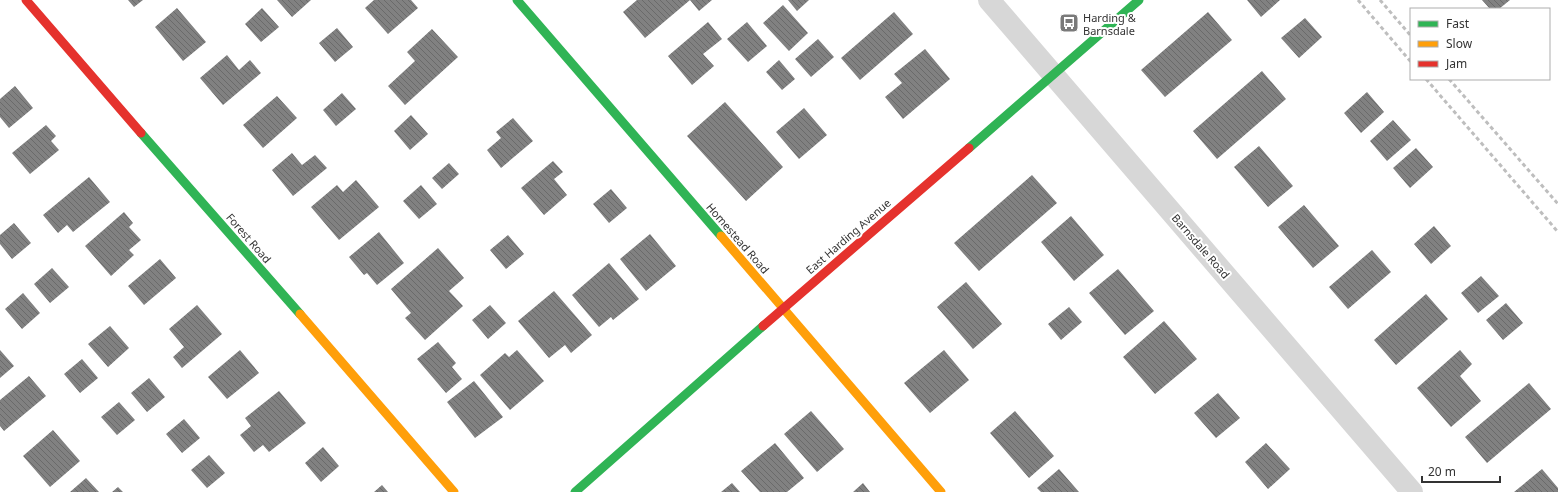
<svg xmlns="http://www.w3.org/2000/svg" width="1558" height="492" viewBox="0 0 1558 492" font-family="'Noto Sans',sans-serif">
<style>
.building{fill:url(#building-back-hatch)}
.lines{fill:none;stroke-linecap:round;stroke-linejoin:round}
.street{stroke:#d7d7d7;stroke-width:22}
.fast{stroke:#30b455;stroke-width:9}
.slow{stroke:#ff9f0a;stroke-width:9}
.jam{stroke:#e5322d;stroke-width:9}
.rail{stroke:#bebebe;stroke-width:3;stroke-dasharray:4 3;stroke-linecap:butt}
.labels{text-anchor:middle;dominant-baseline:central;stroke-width:4;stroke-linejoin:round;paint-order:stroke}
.poi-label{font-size:11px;fill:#333;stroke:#fff;text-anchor:start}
.street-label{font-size:11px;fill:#333;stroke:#fff}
</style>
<defs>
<pattern id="building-back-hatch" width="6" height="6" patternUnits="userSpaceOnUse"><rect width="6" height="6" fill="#818181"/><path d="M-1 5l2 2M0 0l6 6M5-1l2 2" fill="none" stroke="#6a6a6a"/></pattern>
</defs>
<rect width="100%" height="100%" fill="#fff"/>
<path class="building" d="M128,0h15l-9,7z
M277,0h34l-19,17z
M374,0h37l7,8 -30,26 -23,-26z
M637,0h53l-45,38 -22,-26z
M690,0h22l-13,11z
M788,0h21l-12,11z
M1247,0h33l-19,17z
M1482,0h28l-11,9h-9z
M783,5l25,28 -19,18 -26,-28z
M177,8l29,34 -23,19 -28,-34z
M262,8l17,19 -18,15 -16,-18z
M894,12l19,22 -53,46 -19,-22z
M1208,12l24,28 -67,57 -24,-27z
M1305,18l17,19 -23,21 -18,-20z
M708,22l14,17 -19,15 11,12 -22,19 -24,-29z
M747,22l20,24 -19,16 -21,-23z
M337,28l16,19 -18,15 -16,-19z
M432,29l26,28 -53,48 -17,-19 27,-25 -8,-9z
M818,39l16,18 -23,20 -16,-18z
M925,49l25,30 -47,40 -18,-22 17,-14 -8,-9z
M227,55l12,15 11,-10 11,13 -38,32 -23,-27z
M779,60l16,19 -13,11 -16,-18z
M1262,71l24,28 -69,60 -24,-28z
M15,86l18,22 -24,20 -9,-11v-18z
M1367,92l17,20 -23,21 -17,-20z
M342,93l14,16 -20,17 -13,-16z
M277,96l20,22 -34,30 -20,-23z
M725,102l58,65 -37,34 -59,-65z
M804,108l23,27 -28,24 -23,-27z
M411,115l17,19 -18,16 -16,-19z
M513,118l20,23 -32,27 -14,-18 14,-12 -5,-6z
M1393,120l18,20 -24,21 -17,-20z
M46,125l10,11 -5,5 8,9 -29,24 -18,-21z
M1259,146l34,40 -25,21 -34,-40z
M1416,148l17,19 -23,21 -17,-20z
M292,153l10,12 13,-10 12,13 -34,28 -21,-26z
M553,161l10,11 -9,7 13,16 -23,20 -23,-27z
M449,163l10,11 -17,15 -10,-11z
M1032,175l25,28 -78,68 -25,-28z
M89,177l21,25 -37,30 -6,-7 -9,8 -15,-18z
M356,180l23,27 -40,33 -28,-33 26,-22 6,7z
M421,185l16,19 -18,15 -16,-18z
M611,189l16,19 -18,15 -16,-19z
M1304,205l35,41 -26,22 -35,-41z
M124,212l9,11 -4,4 12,13 -12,10 5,5 -23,21 -26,-30z
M1071,216l33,39 -30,26 -33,-39z
M14,223l17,20 -19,16 -12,-15v-9z
M1434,226l17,20 -20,18 -17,-20z
M379,232l25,31 -27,22 -10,-12 -3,2 -15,-18z
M650,234l26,32 -30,25 -26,-32z
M508,235l16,19 -18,15 -16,-19z
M438,248l26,30 -15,13 14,15 -38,34 -20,-22 6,-5 -20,-24z
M1372,250l19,22 -43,37 -19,-22z
M160,259l16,19 -32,27 -16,-19z
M609,263l30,36 -26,21 -2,-3 -12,10 -27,-32z
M52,268l17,19 -19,16 -16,-19z
M1118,269l36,42 -29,24 -36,-42z
M1481,276l18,20 -21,17 -17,-20z
M966,282l36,42 -29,25 -36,-42z
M554,291l38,44 -21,18 -6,-8 -16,13 -31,-37z
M23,293l17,20 -18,16 -17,-20z
M1426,294l22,25 -52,46 -22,-25z
M1506,303l17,20 -20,17 -17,-20z
M197,305l25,29 -40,34 -9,-11 11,-10 -15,-18z
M490,305l16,18 -18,16 -16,-19z
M1069,307l13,15 -21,18 -13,-16z
M1164,321l33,38 -42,35 -32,-37z
M110,326l19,22 -21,19 -20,-23z
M438,342l18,21 -4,4 10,12 -16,14 -29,-34z
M0,350l14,16 -14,12z
M240,350l19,23 -32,26 -19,-22z
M517,350l27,31 -34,29 -30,-35 25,-22 4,4z
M944,350l25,30 -39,33 -26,-30z
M1460,350l12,14 -12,12 21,25 -30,26 -34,-39z
M82,359l16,19 -18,15 -16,-19z
M29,376l17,20 -42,35 -4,-5v-26z
M149,378l16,19 -18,15 -16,-19z
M474,381l29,36 -28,21 -28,-36z
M1529,383l22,26 -64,54 -22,-26z
M279,391l27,32 -37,29 -6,-7 -9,7 -14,-17 11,-9 -6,-8z
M1218,393l22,25 -24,20 -22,-25z
M119,402l16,18 -18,15 -16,-18z
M811,411l33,38 -27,23 -33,-38z
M1015,411l39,45 -25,22 -39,-45z
M184,419l16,19 -18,15 -16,-19z
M53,430l27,31 -30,26 -27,-31z
M775,443l29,35 -17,14h-27l-19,-21z
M1266,443l24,26 -22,20 -23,-27z
M323,447l16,19 -18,16 -16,-19z
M209,455l16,18 -18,15 -16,-18z
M1059,469l20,23h-38l-4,-4z
M1542,469l16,19v4h-44z
M86,478l13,14h-29z
M732,483l8,9h-19z
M863,483l7,9h-17z
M382,485l6,7h-14z
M118,487l5,5h-11z"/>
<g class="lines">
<path class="street" d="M989,0l423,492"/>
<path class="fast" d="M517,0l204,236
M141,133l159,181
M969,148l170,-148
M575,492l188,-166"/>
<path class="slow" d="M721,236l220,256
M300,314l154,178"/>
<path class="jam" d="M26,0l115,133
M763,326l206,-178"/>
<path class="rail" d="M1358,0l53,62
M1380,0l31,36
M1426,79l132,153
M1449,79l109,125"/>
</g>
<defs>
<g id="bus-square" transform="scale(1)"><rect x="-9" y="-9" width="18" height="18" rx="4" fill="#7a7a7a" stroke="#fff"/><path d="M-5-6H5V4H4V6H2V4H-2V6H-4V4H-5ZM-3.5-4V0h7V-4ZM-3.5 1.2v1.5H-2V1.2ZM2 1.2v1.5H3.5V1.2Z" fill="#fff"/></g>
</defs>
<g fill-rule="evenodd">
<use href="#bus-square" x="1069" y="23"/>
</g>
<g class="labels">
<g class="poi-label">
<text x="1083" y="17">Harding &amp;<tspan x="1083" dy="13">Barnsdale</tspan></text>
</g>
<g class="street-label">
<text transform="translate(848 236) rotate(-41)">East Harding Avenue</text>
<text transform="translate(249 238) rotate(49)">Forest Road</text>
<text transform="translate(738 238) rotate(49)">Homestead Road</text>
<text transform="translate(1201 246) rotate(49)">Barnsdale Road</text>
</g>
</g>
<rect x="1410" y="8" width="140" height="72" fill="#ffffff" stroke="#adadad"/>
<rect x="1418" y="21" width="20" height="6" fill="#30b455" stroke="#adadad"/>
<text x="1446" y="28" font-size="12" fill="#333333">Fast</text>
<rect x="1418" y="41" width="20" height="6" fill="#ff9f0a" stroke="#adadad"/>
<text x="1446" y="48" font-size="12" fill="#333333">Slow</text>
<rect x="1418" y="61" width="20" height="6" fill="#e5322d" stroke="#adadad"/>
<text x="1446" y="68" font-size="12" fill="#333333">Jam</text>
<path d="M1422 476v6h78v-6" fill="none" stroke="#333333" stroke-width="2"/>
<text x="1428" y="476" font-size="12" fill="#333333" stroke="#ffffff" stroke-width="3" paint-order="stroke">20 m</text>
</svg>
